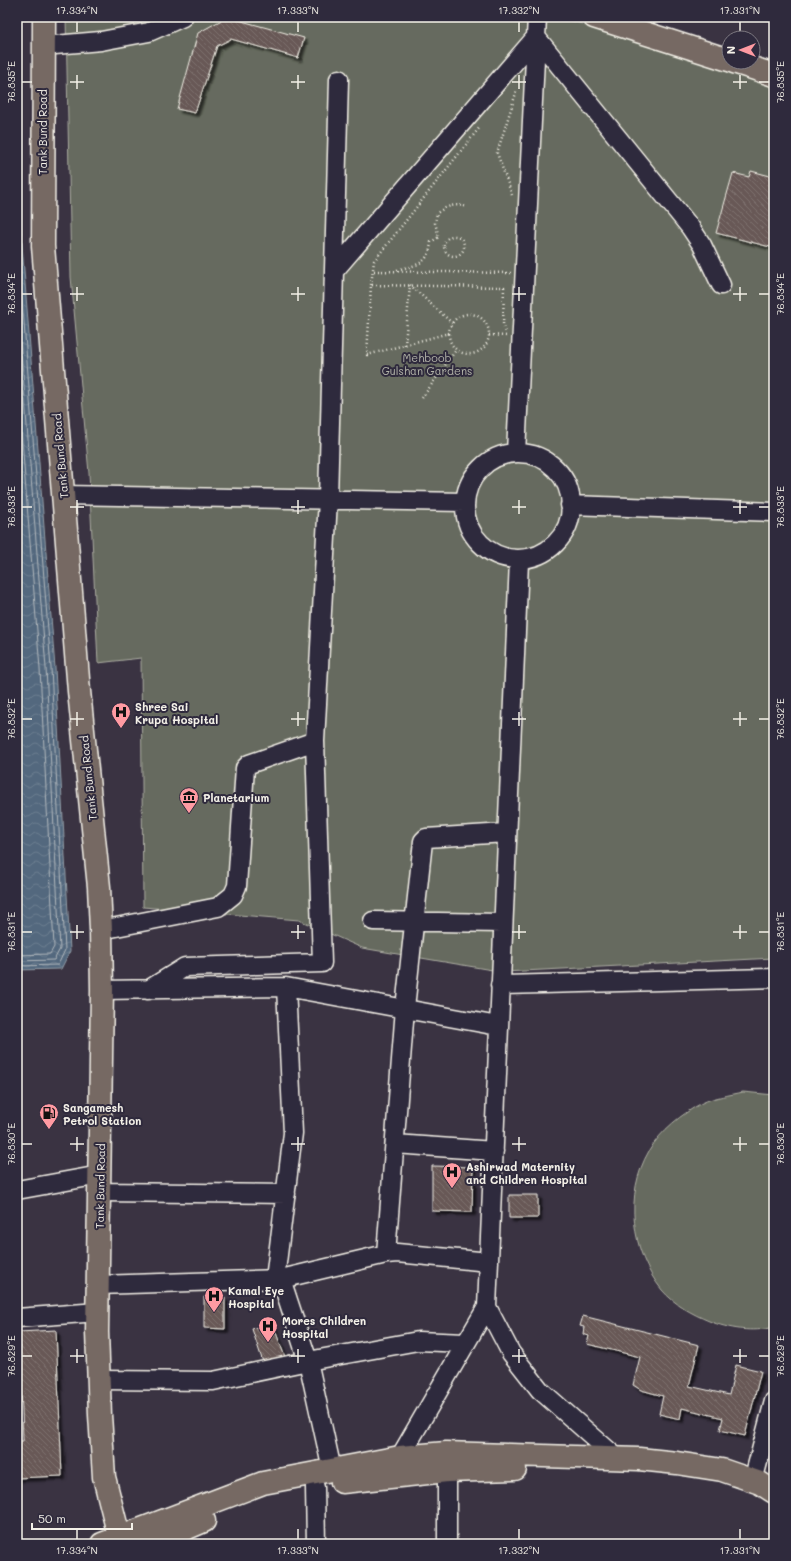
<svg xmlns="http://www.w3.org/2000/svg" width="791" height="1561" viewBox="0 0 791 1561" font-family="Mali,sans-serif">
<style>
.green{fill:#666b5e;stroke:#adaea3}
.water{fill:url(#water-waves);stroke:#939fa8}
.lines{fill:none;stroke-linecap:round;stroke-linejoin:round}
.shore{stroke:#b4babe;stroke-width:1}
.building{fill:url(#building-back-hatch);stroke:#f4f1e8;filter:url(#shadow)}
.minor-casing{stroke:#f4f1e8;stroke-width:21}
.major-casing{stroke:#f4f1e8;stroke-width:25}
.path{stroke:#f4f1e8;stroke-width:2.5;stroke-dasharray:1 3;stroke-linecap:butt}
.minor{stroke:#2f2a3d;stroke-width:18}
.major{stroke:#766964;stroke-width:22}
.ticks{fill:none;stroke:#f4f1e8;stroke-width:1.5}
.labels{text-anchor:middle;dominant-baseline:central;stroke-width:4;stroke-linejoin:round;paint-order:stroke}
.street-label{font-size:11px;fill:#f4f1e8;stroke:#2f2a3d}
.park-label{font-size:11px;fill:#b4b5aa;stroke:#2f2a3d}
.poi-label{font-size:11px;font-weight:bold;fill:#f4f1e8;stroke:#2f2a3d;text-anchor:start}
.neatline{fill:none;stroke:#f4f1e8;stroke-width:1.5}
.ticks-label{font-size:10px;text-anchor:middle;fill:#f4f1e8}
</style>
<defs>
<pattern id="water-waves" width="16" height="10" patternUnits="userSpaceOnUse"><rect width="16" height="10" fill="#53687e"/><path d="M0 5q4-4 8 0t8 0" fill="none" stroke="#6c7e90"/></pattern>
<pattern id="building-back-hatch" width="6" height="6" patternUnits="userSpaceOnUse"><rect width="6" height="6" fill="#675956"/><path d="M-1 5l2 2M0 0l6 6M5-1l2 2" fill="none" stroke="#7d716e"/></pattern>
<filter id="shadow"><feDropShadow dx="3.5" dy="3.5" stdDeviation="1" flood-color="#0009"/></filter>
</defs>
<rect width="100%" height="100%" fill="#3a3342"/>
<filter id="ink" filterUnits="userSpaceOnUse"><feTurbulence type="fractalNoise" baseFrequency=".025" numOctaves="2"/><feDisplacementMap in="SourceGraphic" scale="8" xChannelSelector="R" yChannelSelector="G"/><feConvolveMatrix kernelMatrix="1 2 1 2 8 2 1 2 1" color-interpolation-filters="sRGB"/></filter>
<g filter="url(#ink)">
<path class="green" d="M66,17h494l214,68v873l-270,14 -142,-24 -63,-28 -156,-13 -2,-249 -43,5 -9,-190 -18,-196z
M743,1092l31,3v232c-21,6 -45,2 -65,-6 -17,-7 -35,-17 -47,-31 -31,-38 -38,-96 -13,-139 12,-21 33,-37 53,-48 12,-6 29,-8 41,-11z"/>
<path class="water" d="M17,134l1,59 37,475 15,283 -9,18 -44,1z"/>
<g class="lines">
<path class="shore" d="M17,234l34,434 14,282 -7,15 -41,1
M17,299l29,369 14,281 -6,11 -37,1
M17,377l23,292 14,278 -4,7 -33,1"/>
</g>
<path class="building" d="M227,17l77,21 -6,20 -67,-19 -14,7 -22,67 -18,-4 21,-76z
M751,171l23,6v71l-58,-15 17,-60 16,4z
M432,1166l41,1 -1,45 -40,-1z
M509,1195h29v23h-29z
M204,1297l21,1v31l-21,-1z
M583,1316l116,29 -10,41 40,9 7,-30 25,6 -16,65 -25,-6 3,-12 -41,-10 -2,11 -21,-5 4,-18 -22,-6 -8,-5 7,-28 -53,-13 2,-8 -6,-2 1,-7 -4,-1z
M272,1322l13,35 -21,8 -12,-36z
M56,1330l6,146 -45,2v-37h6l-4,-109z"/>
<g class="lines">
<g class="minor-casing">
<path id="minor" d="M43,46l58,-5 48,-9 34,-15
M334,271l202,-234 154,190 12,18 19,40
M465 506a53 53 0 1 1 106 0a53 53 0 1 1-106 0Z
M516,453l21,-436
M63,495l401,7
M570,505l204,7
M373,921l129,2
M101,930l117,-23 15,-12 4,-9 8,-118 4,-4 66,-23 13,-242 11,-420
M500,985l274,-7
M102,990l184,-3 212,39
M148,990l37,-23 137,-4 -7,-222
M395,1144l99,7
M17,1190l83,-15
M100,1192l186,2
M386,1254l11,-1 92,9
M275,1279l18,-146 -7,-146
M281,1279l27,82 24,109
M98,1285l183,-6 105,-25 19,-246 18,-167 3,-3 80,-5
M487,1307l32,-746
M17,1318l81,-6
M99,1380l114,1 95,-20 110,-20 47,2
M400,1457l87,-150 24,46 29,37 78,69
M447,1471v73
M753,1481l21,-80
M315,1487l1,57"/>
</g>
<g class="major-casing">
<path id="major" d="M44,17l-1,229 36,445 20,196 2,43 1,60 -5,342 3,83 4,62 17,67
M594,17l135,43
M734,62l40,13
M342,1482l105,-11 68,-2
M102,1544l161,-61 137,-26 46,-4 193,6 38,4 45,7 38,13 14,9
M150,1544l54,-23"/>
</g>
<path class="path" d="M512,195l-15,-42 20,-63
M444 246a10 10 0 1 1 20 0a10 10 0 1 1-20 0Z
M397,270c19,-5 32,-5 34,-28l8,-5 -4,-14 2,-10c10,-7 18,-10 30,-6
M374,271l137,2
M371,285l3,-24 106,-134
M410,285l42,38
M449 334a20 20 0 1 1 40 0a20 20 0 1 1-40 0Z
M449,333l-82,22 4,-70 133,2 -1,39 3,6
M489,335l19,1
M405,345l5,-60
M422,398l34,-48"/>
<use href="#minor" class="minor"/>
<use href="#major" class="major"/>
</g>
</g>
<path class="ticks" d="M77,22v10M298,22v10M519,22v10M740,22v10M77,75v14M298,75v14M519,75v14M740,75v14M22,82h10M70,82h14M291,82h14M512,82h14M733,82h14M759,82h10M77,287v14M298,287v14M519,287v14M740,287v14M22,294h10M70,294h14M291,294h14M512,294h14M733,294h14M759,294h10M77,500v14M298,500v14M519,500v14M740,500v14M22,507h10M70,507h14M291,507h14M512,507h14M733,507h14M759,507h10M77,712v14M298,712v14M519,712v14M740,712v14M22,719h10M70,719h14M291,719h14M512,719h14M733,719h14M759,719h10M77,925v14M298,925v14M519,925v14M740,925v14M22,932h10M70,932h14M291,932h14M512,932h14M733,932h14M759,932h10M77,1137v14M298,1137v14M519,1137v14M740,1137v14M22,1144h10M70,1144h14M291,1144h14M512,1144h14M733,1144h14M759,1144h10M77,1349v14M298,1349v14M519,1349v14M740,1349v14M22,1356h10M70,1356h14M291,1356h14M512,1356h14M733,1356h14M759,1356h10M77,1529v10M298,1529v10M519,1529v10M740,1529v10"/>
<defs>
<g id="hospital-pin" transform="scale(1)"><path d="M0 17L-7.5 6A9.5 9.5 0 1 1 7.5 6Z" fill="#ff9aa2" stroke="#2f2a3d"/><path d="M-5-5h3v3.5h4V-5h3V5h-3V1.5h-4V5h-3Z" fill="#111"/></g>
<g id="museum-pin" transform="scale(1)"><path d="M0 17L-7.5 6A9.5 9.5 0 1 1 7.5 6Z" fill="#ff9aa2" stroke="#2f2a3d"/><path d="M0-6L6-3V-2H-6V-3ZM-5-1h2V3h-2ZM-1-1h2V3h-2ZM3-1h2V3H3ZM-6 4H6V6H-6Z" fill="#111"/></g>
<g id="fuel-pin" transform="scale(1)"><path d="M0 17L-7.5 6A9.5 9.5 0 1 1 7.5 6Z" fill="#ff9aa2" stroke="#2f2a3d"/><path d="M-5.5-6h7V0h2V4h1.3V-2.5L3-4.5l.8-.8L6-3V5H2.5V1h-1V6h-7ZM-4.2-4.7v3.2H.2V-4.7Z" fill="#111"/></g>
</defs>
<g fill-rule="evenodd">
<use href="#hospital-pin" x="121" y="712"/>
<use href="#museum-pin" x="189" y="797"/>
<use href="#fuel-pin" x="49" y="1113"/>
<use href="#hospital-pin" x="452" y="1172"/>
<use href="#hospital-pin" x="214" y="1296"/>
<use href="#hospital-pin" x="268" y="1326"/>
</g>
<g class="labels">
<g class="street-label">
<text transform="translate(42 132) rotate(-90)">Tank Bund Road</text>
<text transform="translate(60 456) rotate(-95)">Tank Bund Road</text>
<text transform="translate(88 778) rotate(-96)">Tank Bund Road</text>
<text transform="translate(100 1186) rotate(-89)">Tank Bund Road</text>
</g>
<g class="park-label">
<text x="427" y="357">Mehboob<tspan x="427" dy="13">Gulshan Gardens</tspan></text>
</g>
<g class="poi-label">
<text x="135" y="706">Shree Sai<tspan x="135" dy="13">Krupa Hospital</tspan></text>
<text x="203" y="797">Planetarium</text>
<text x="63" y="1107">Sangamesh<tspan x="63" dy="13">Petrol Station</tspan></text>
<text x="466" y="1166">Ashirwad Maternity<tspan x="466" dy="13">and Children Hospital</tspan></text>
<text x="228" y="1290">Kamal Eye<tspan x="228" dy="13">Hospital</tspan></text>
<text x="282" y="1320">Mores Children<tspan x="282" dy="13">Hospital</tspan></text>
</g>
</g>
<rect width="791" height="1561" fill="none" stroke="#2f2a3d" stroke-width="44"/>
<g transform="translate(741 50) rotate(270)"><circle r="19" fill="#2f2a3d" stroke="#7e7a81"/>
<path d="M0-3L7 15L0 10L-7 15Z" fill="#ff9aa2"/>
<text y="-6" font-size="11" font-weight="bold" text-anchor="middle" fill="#f4f1e8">N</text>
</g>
<path d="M32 1523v6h100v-6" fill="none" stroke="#f4f1e8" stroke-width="2"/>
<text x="38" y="1523" font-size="12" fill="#f4f1e8" stroke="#2f2a3d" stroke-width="3" paint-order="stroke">50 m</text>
<rect x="22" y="22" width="747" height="1517" class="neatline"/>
<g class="ticks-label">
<text x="77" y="14">17.334°N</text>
<text x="298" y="14">17.333°N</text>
<text x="519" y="14">17.332°N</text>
<text x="740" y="14">17.331°N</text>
<text transform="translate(780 82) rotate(-90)" y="4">76.835°E</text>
<text transform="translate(11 82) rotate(-90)" y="4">76.835°E</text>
<text transform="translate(780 294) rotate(-90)" y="4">76.834°E</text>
<text transform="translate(11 294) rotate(-90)" y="4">76.834°E</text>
<text transform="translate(780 507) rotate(-90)" y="4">76.833°E</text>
<text transform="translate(11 507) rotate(-90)" y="4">76.833°E</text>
<text transform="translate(780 719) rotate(-90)" y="4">76.832°E</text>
<text transform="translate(11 719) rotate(-90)" y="4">76.832°E</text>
<text transform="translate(780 932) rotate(-90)" y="4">76.831°E</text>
<text transform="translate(11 932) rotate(-90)" y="4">76.831°E</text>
<text transform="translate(11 1144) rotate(-90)" y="4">76.830°E</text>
<text transform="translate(780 1144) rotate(-90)" y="4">76.830°E</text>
<text transform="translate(11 1356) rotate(-90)" y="4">76.829°E</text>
<text transform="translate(780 1356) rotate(-90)" y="4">76.829°E</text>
<text x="77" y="1554">17.334°N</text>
<text x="298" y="1554">17.333°N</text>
<text x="519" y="1554">17.332°N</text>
<text x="740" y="1554">17.331°N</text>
</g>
</svg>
